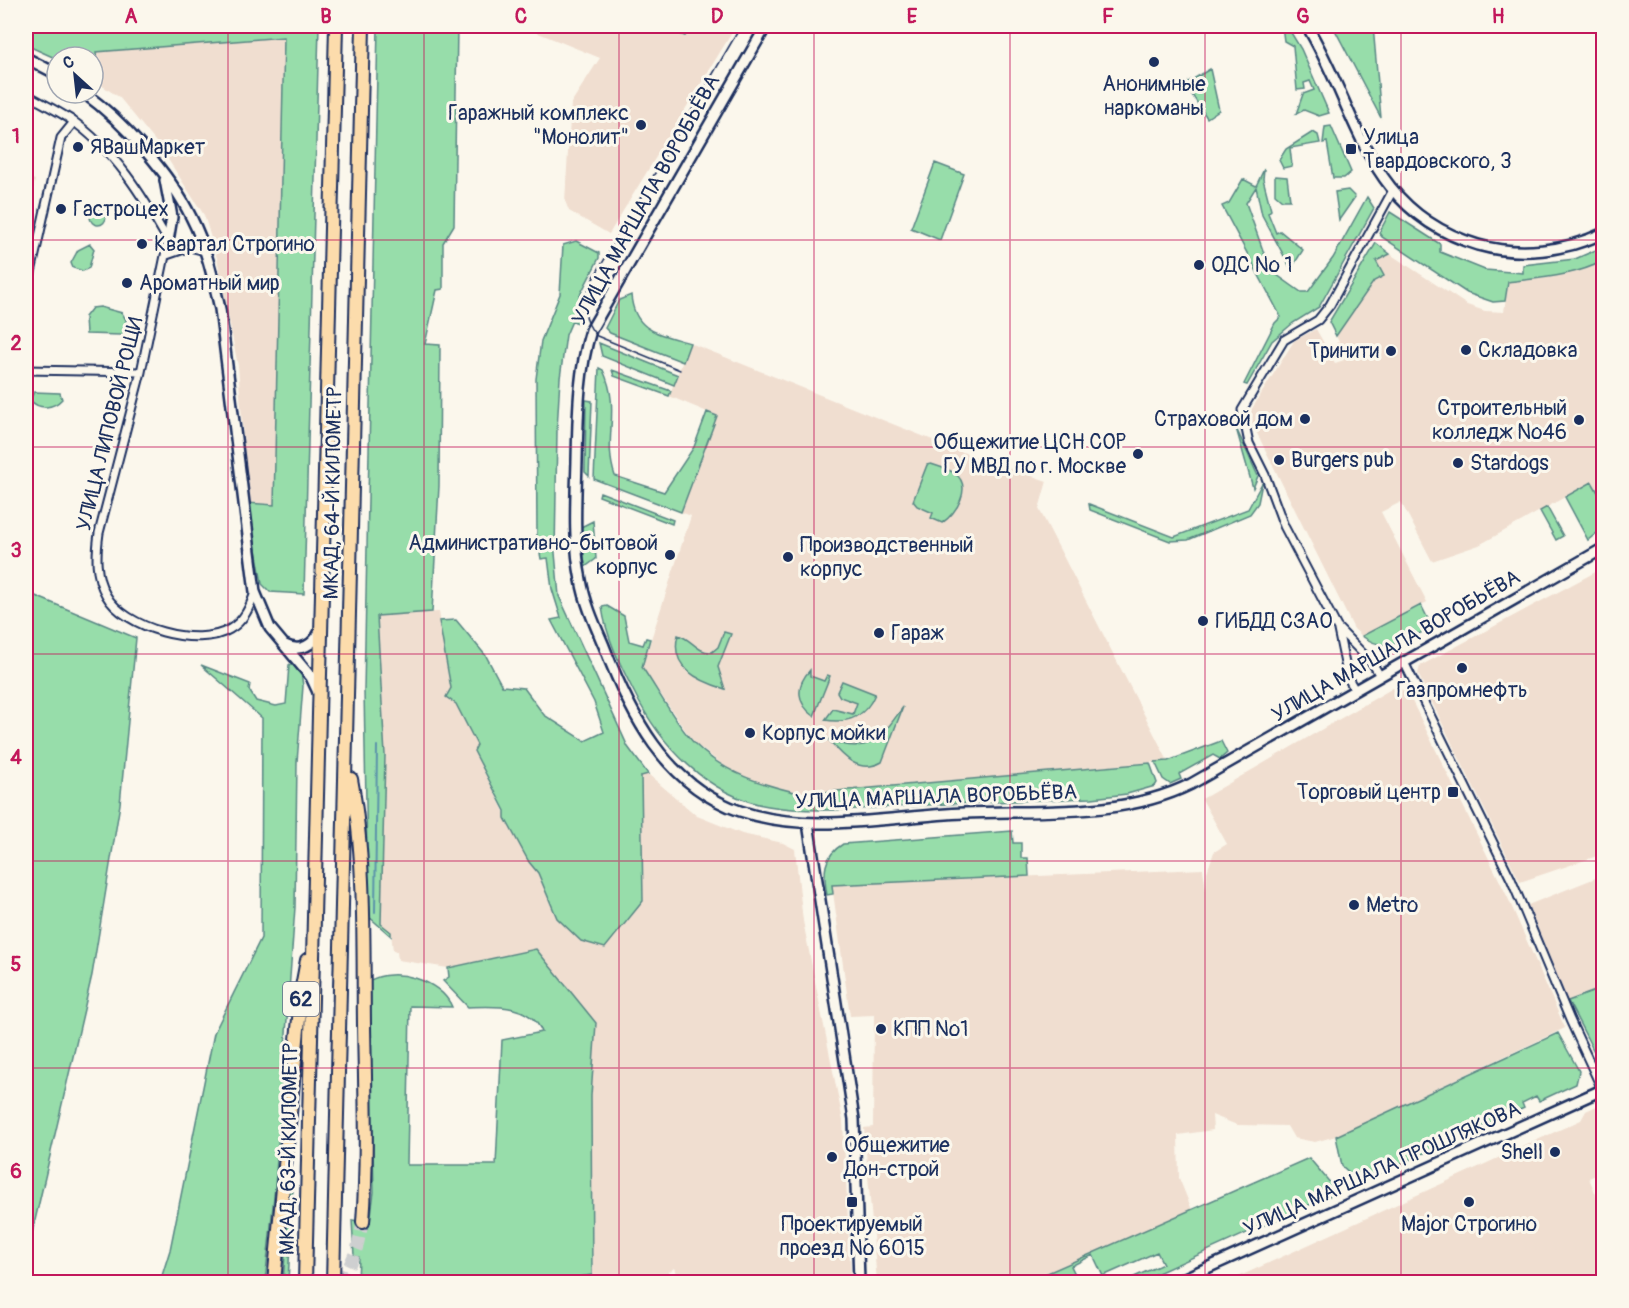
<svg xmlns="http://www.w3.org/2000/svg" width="1629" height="1308" viewBox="0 0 1629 1308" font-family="Pangolin,sans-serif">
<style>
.built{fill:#f0ded0}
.green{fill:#97ddaa;stroke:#598684;stroke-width:1.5}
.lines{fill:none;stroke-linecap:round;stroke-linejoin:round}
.stream{stroke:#5b94aa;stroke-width:2}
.highway-tunnel{stroke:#cecfd0;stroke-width:12;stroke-dasharray:12 6;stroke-linecap:butt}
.street-casing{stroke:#1b2f5e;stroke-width:11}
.secondary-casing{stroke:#1b2f5e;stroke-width:14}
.highway-casing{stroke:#1b2f5e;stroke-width:16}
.street{stroke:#fbf7ec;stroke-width:7}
.secondary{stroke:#fbf7ec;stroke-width:9}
.highway{stroke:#fcdcac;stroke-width:12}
.tram{stroke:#1b2f5e;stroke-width:1.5}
.grid{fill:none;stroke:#c2185b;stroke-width:1.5;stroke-opacity:0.55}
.poi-dot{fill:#1b2f5e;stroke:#fbf7ec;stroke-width:2}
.labels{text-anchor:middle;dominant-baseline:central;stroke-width:6;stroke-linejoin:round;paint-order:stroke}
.shield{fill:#fbf7ec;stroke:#5e6b89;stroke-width:1.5}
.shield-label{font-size:20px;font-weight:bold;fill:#1b2f5e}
.poi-label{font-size:21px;fill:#1b2f5e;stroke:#fbf7ec;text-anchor:start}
.street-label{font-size:21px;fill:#1b2f5e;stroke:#fbf7ec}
.neatline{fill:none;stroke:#c2185b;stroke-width:2}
.grid-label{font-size:20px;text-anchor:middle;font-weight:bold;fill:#c2185b}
</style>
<rect width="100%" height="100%" fill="#fbf7ec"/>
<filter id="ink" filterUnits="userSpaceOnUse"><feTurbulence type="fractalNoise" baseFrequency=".0167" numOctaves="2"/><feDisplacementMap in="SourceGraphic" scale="12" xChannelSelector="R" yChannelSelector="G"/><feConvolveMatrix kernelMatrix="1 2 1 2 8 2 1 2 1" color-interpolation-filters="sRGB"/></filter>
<g filter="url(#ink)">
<path class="built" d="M521,26h138l26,10 7,-10h44l-127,208 -40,-23 -4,-10 6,-98 29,-45z
M284,37l-10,468 -26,-2 -10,-137 -21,-108 -13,-43 -44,-68 -41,-50 -21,-14 -2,-31z
M26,177l9,3 -9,39z
M1390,254l77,51 18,6 19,1 4,-30 39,-4 35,-9 21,-8v240l-11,-19 -113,63 -47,16 -31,-59 -20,10 46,90 -65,34 -8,-7 -106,-214 46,-74 22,-12 19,34 9,-3 -8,-17 3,-1 -3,-6 38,-55 2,-20z
M690,343l280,112 77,26 -8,28 129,252 -365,33 -41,-10 -27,-10 -41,-31 -52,-76 49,-151 -10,-4 36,-96 -48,-20z
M1603,568v286l-83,28 -102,-208 2,-8z
M439,612l12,76 26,57 -3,6 55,111 9,11 19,45 48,30 38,-47 -2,-125 7,-2 49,42 45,18 41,9 12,6 8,72 40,200 8,161h-170l-7,-14 -16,12 -65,2 -2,-186 5,-73 -60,-74 -88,19 -50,-8 -1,-8 -4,-1 -2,-19 -10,-8 4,-169 -8,-140z
M1393,688l8,1 9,8 98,201 57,130 -229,108 -21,6 -21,-4 -7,-12 -50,-1 -25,-10 1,15 -35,5 1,43 13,32 -165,72h-150l-13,-154 9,-1 1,-112 -24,1 -18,-131 371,-16 3,21 1,-18 7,-20 13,-8 -25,-45z
M1603,875v113l-35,13 -40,-96z
M1603,1103v91l-7,-19 -7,3 14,33v71h-376l354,-162 5,-9z"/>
<path class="green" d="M26,26h293l-15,568 -34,-2 -8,-8 -14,-81 26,2 10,-468 -188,15 2,31 -5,-3v-23l-36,2 -31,-14z
M378,26h79l-3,199 -11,18v46l-6,1 -12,54 15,1 -1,141 -7,126 -55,4 8,139 -4,169 10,8v4l-23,-20 -4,-226z
M659,26h33l-7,10z
M1282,26h5l14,23 28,64 -10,3 -15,-6 -8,4 7,-20 11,-4 -4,-9 -6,2 1,6 -8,1 -4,-44 -9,-5z
M1333,26h40l8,92z
M1210,69l9,41 -12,8 -22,-34z
M1331,126l20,46 -7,6h-11l-6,-36 -4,1 2,-16z
M1313,132l5,3 2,8 -30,5 2,18 -9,2 -4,-8 7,-11z
M935,163l29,11 -24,66 -29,-12z
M1264,169l-1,10 8,31 -3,3 8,20 4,-2 23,19 -12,19 -29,-54 -6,-28 -10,16 24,67 31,22h7l25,-34 34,-61 7,11 -55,99 -26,16 -21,18 -25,44 -3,-1 31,-61 6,-6 -59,-111 7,-3 14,-24 13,7z
M1275,176l12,1 3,23h-8l-7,-6z
M1348,190l7,7 -16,23 -4,-28z
M90 217a8 8 0 1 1 16 0a8 8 0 1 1-16 0Z
M1390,212l50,32v8l45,18 38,3v-8l52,-6 28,-12v14c-28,15 -63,17 -95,21l-3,19 -12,1 -26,-9 -85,-56 -3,-4z
M576,241l23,12v5l-20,39 1,23 -1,3 -7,-2 -6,14 -6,43 -3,52 -2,123 4,43 69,151 20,27 -7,2 2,125 -38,47 -24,-7 -24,-23 -19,-45 -9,-11 -24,-44v-7l-31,-60 3,-6 -21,-41 -10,-7 5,-9 -12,-67 17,-1 30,36 16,30 22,2 20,27 41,26 19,-9 -10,-30 -43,-82 10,-2 -9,-29 -4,-31 -7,1 -4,-23 -1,-157 5,-38 19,-47 3,-49z
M1376,243l14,11 -14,7 8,15 -10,5 -38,55 -7,-14z
M90,244l4,5 -5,19 -6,3 -10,-3 -2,-5 7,-13z
M631,295c3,37 29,39 59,48l-7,19 -73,-29 -5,-5 14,-28z
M100,307l22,6 4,7 -1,12 -4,3 -35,-1 -1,-17 7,-9z
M599,343l79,32 -4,10 -72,-29z
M599,368l4,2c19,41 -1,68 12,106l49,16 30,-45 13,-35 10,4 -36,96 -87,-33z
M612,370l59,21 -2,5 -55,-20z
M34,392l26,1 2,6c-9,10 -23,11 -32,1z
M586,400l6,1 -3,75 -4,-4z
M1236,428l22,48 -5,12z
M931,464c8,3 17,5 23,9 20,13 2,41 -12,50l-11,-5 2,-5 -16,-7 -4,-5 14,-36z
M1592,482l11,19v27l-15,12 -23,-43z
M1262,483l-4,20 -8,11 -62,26 -18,1 -80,-31 -1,-6 85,33 74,-28z
M600,492l73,28 -1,4 -73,-28z
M1547,507l16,29 -7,4 -16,-29z
M593,521l3,38 -11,8 -4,-40z
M26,592l110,46 -16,166 -28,171 -66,284z
M1421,605l11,22c-25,13 -45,28 -70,9z
M607,606l17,10 5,25 14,4 3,-7 4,1 -8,28c15,22 35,59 53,77 30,30 68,41 108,50l347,-31 7,20 -2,3 -28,8 -35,4c-61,2 -122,5 -182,8 -47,2 -96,8 -142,0 -60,-10 -108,-61 -134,-114 -13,-26 -28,-55 -32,-85z
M724,632l7,2 -13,33 7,22c-26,-8 -56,-21 -47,-54 14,4 19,18 34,17l6,-5z
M293,662l8,10 2,14 -6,76 -2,145 -20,280 -10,95h-105l10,-32 44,-217 47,-95 1,-220 -61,-53 49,19 -1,6 7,11 20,5 10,-2 3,-39z
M810,670v6l14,5 3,-6 3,1 -16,40c-17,-12 -19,-30 -4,-46z
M842,681l33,13c-9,22 -27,30 -50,26l8,-11 20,5 4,-11 -17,-6 -3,-5z
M903,707l-21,55c-24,13 -39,-6 -54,-23 40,18 53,-1 75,-32z
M1221,741l6,12 -7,6 -7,-4 -34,19 2,5 -11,5 -7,-5 -8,-17 13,-1z
M1012,831l1,12h8v15h7l1,18 -197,9 1,9 -6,1c-4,-22 -4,-39 16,-51z
M536,949l60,74 -5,73 1,179 -50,7h-184l1,-25 -5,-1 -2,-36 18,3 4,-31 -5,-211c25,-15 72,-1 83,26l-42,-1 -3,159h89l6,-125 40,-8c-12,-29 -47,-26 -74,-25l-25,-26 6,-4 -1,-9z
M1603,988h1l-1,81 -35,-68z
M1558,1033l21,38 -3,13 -37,17 -3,-5 -14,7 2,5 -164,74 -18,-16 -6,-30z
M1309,1158l29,34 -200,90h-15l40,-18 -6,-12 -54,24 -10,-21 -22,11 8,16h-52z
M290,1187l3,1 -5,94h-5z"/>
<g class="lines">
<path class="stream" d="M375,912l2,-166"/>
<path class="highway-tunnel" d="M342,1282l15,-34 6,-26"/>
<g class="street-casing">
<path id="street" d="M26,94c14,8 30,16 44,25 44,30 73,77 98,122l-27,131 -42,161c-3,22 -4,43 7,62 18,33 92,54 124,34 14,-8 20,-22 25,-37
M167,255l23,-8 15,4
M26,295l35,-157 13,-16
M26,370l115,2
M1338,630l10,48 7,12
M1404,662l107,217 59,141 32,69
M1380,676l-7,-12 -36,-37 -53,-101 -19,-51 -16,-32 -7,-33 42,-70 34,-20 12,-15 62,-113"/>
</g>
<g class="secondary-casing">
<path id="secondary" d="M766,26l-175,304c-13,42 -13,86 -14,130 -1,39 -4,81 4,120 4,23 14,45 23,66 26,68 61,139 136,165 71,24 151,5 224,2 74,-3 159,5 227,-29l413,-236
M1307,26c53,88 58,185 171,219 42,12 87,6 126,-12
M26,58l31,16
M84,93c39,28 86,81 107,124 15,29 22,61 29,92l35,283 15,36 41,49 7,15
M165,180l7,37 -4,24
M285,645c15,8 29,0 35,-14
M808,823l46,296 5,163
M1176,1282l428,-193"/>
</g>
<g class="highway-casing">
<path id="highway" d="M351,779c15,79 12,165 13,246 1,66 4,131 -1,197
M274,1282l28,-295 5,-27
M305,1282l31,-1256
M333,1282l30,-1256"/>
</g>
<use href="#street" class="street"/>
<use href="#secondary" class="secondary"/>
<use href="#highway" class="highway"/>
<path class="tram" d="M680,370l-83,-34c-17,-17 -14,-37 -4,-57l148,-253"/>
</g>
</g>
<path class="grid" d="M228,26v1256M424,26v1256M619,26v1256M814,26v1256M1010,26v1256M1205,26v1256M1401,26v1256M26,240h1578M26,447h1578M26,654h1578M26,861h1578M26,1068h1578"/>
<g class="poi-dot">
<circle cx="1154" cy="62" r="6"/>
<circle cx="641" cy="125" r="6"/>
<circle cx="78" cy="147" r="6"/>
<rect x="1345" y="143" width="12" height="12" rx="3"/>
<circle cx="61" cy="209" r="6"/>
<circle cx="142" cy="244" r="6"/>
<circle cx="1199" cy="265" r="6"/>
<circle cx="127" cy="283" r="6"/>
<circle cx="1466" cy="350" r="6"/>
<circle cx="1391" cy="351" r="6"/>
<circle cx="1305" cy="419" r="6"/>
<circle cx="1579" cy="420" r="6"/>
<circle cx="1138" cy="454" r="6"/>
<circle cx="1279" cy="460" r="6"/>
<circle cx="1458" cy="463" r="6"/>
<circle cx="670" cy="555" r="6"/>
<circle cx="788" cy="557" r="6"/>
<circle cx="1203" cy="621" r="6"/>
<circle cx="879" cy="633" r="6"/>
<circle cx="1462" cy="668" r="6"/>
<circle cx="750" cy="733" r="6"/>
<rect x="1447" y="786" width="12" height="12" rx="3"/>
<circle cx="1354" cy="905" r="6"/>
<circle cx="881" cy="1029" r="6"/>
<circle cx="1555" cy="1152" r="6"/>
<circle cx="832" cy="1157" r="6"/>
<rect x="846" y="1196" width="12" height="12" rx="3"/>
<circle cx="1469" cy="1202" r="6"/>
</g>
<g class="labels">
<rect class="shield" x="283" y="982" width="36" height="34" rx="4.5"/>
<g class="shield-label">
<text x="301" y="999">62</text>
</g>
<g class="poi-label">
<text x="1154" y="84" text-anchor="middle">Анонимные<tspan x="1154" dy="24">наркоманы</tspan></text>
<text x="629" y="113" text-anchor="end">Гаражный комплекс<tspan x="629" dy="24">"Монолит"</tspan></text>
<text x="1363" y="137">Улица<tspan x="1363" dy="24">Твардовского, 3</tspan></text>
<text x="90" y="147">ЯВашМаркет</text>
<text x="73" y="209">Гастроцех</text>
<text x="154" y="244">Квартал Строгино</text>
<text x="1211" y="265">ОДС № 1</text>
<text x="139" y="283">Ароматный мир</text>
<text x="1478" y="350">Складовка</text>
<text x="1379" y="351" text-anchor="end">Тринити</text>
<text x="1567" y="408" text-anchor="end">Строительный<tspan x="1567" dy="24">колледж №46</tspan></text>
<text x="1293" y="419" text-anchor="end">Страховой дом</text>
<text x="1126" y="442" text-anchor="end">Общежитие ЦСН СОР<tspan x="1126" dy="24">ГУ МВД по г. Москве</tspan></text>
<text x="1291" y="460">Burgers pub</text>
<text x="1470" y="463">Stardogs</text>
<text x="658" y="543" text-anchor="end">Административно-бытовой<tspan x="658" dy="24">корпус</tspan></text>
<text x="800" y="545">Производственный<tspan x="800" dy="24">корпус</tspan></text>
<text x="1215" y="621">ГИБДД СЗАО</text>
<text x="891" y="633">Гараж</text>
<text x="1462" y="690" text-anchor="middle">Газпромнефть</text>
<text x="762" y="733">Корпус мойки</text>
<text x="1441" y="792" text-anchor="end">Торговый центр</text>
<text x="1366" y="905">Metro</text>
<text x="893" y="1029">КПП №1</text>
<text x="844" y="1145">Общежитие<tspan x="844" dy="24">Дон-строй</tspan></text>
<text x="1543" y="1152" text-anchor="end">Shell</text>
<text x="852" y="1224" text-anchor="middle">Проектируемый<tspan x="852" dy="24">проезд № 6015</tspan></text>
<text x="1469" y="1224" text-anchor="middle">Major Строгино</text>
</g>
<g class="street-label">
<text transform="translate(646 200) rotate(-61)">УЛИЦА МАРШАЛА ВОРОБЬЁВА</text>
<text transform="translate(110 424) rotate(-76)">УЛИЦА ЛИПОВОЙ РОЩИ</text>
<text transform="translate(333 493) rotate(-89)">МКАД, 64-Й КИЛОМЕТР</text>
<text transform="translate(1396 646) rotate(-30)">УЛИЦА МАРШАЛА ВОРОБЬЁВА</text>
<text transform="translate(936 797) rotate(-2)">УЛИЦА МАРШАЛА ВОРОБЬЁВА</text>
<text transform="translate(289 1149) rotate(-89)">МКАД, 63-Й КИЛОМЕТР</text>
<text transform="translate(1382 1169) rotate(-24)">УЛИЦА МАРШАЛА ПРОШЛЯКОВА</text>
</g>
</g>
<rect width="1629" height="1308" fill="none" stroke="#fbf7ec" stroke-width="66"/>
<g transform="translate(75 75) rotate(333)"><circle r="28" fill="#fbf7ec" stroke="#a1a7b3" stroke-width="1.5"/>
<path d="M0-4.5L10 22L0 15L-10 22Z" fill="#1b2f5e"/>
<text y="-9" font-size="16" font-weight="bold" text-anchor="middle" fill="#1b2f5e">С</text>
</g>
<rect x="33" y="33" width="1563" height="1242" class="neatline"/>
<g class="grid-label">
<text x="131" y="23">A</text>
<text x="326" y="23">B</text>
<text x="521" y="23">C</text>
<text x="717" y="23">D</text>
<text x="912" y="23">E</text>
<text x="1108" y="23">F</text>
<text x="1303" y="23">G</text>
<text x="1498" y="23">H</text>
<text x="16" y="143">1</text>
<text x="16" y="350">2</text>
<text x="16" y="557">3</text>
<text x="16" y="764">4</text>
<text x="16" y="971">5</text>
<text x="16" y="1178">6</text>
</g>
</svg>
